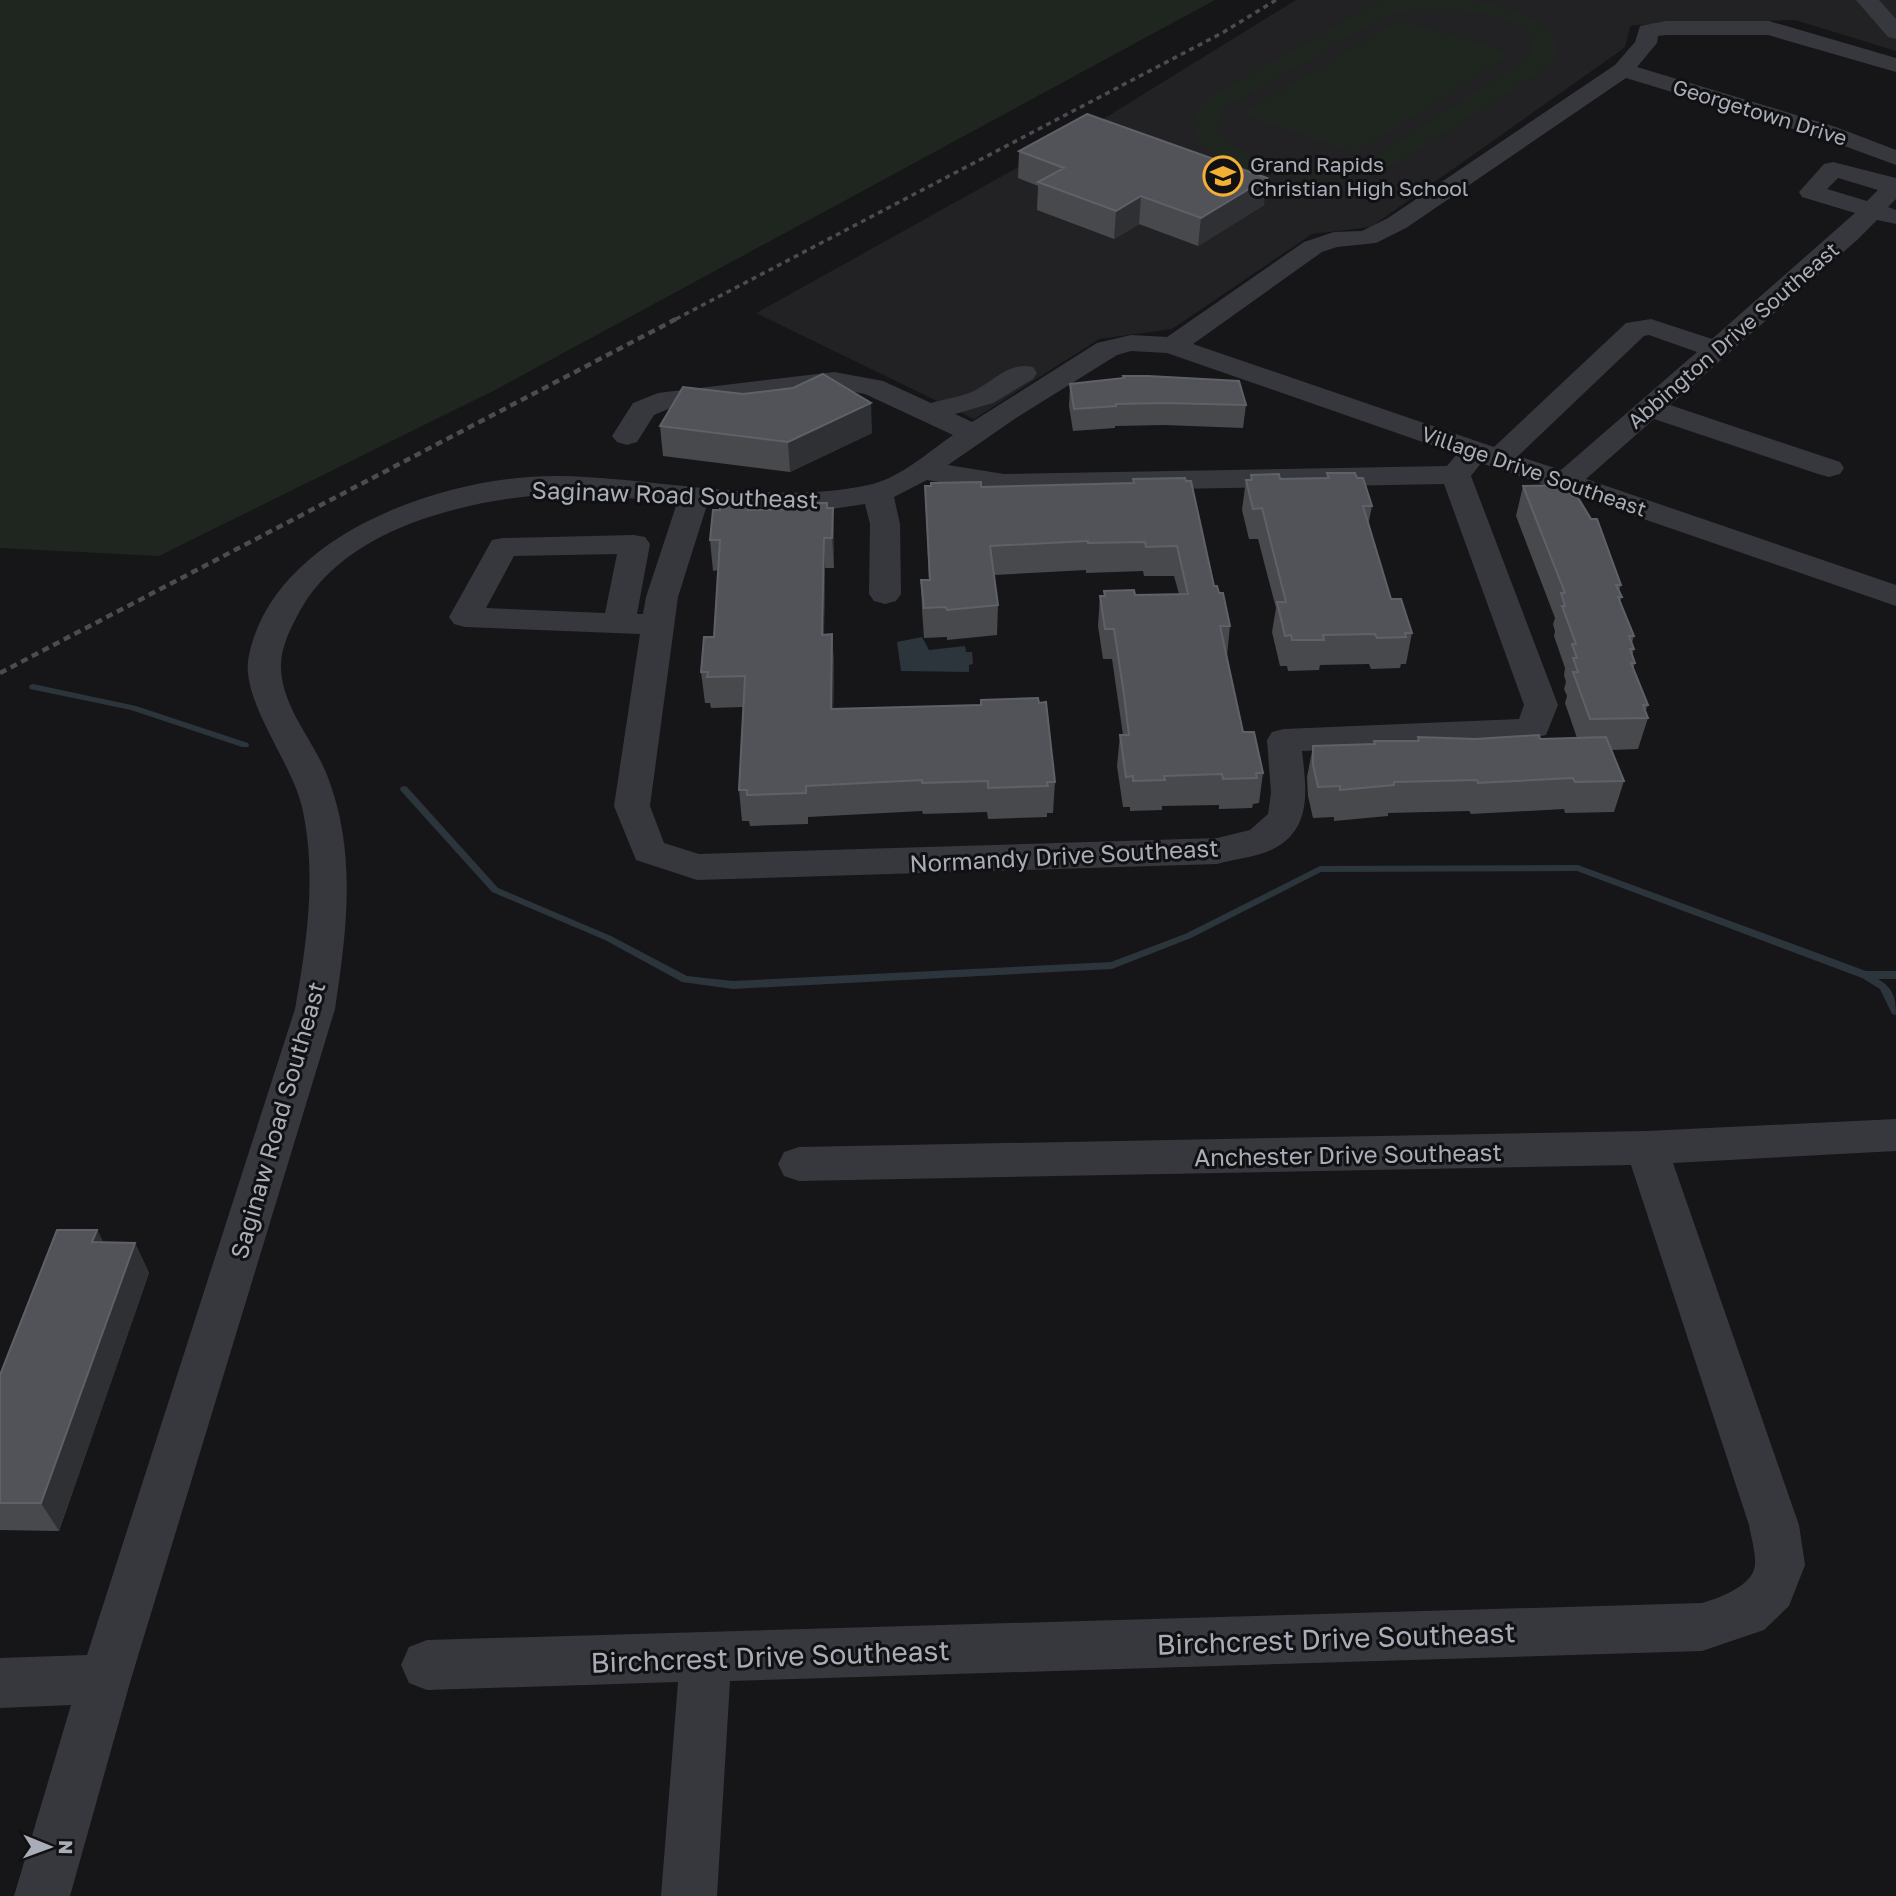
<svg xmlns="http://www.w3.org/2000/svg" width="1896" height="1896" viewBox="0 0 1896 1896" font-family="'Golos Text',sans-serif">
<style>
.built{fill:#222225}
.green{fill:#1e261f;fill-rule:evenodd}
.water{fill:#2c353c}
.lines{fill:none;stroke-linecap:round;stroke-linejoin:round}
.stream{fill:#2c353c;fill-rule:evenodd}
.minor{fill:#37383d;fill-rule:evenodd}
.rail-far1{stroke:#4a4c52;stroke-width:3.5;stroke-dasharray:5 4.5;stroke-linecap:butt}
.rail{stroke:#4a4c52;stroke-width:4.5;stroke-dasharray:7 5;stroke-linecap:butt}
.wall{fill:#47494d}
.shaded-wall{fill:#2f3033}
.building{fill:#525359;stroke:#5f6168;stroke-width:2}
.labels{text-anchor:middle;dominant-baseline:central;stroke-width:6;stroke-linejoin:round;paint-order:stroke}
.far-street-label{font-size:21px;fill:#a8adb8;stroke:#111113}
.far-poi-label{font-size:21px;fill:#a8adb8;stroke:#111113;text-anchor:start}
.street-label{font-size:24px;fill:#a8adb8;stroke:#111113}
.near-street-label{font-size:28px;fill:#a8adb8;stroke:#111113}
</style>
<rect width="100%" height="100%" fill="#161618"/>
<path class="built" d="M1296,0h600v51l-101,-31 -162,5 -3,2 -5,20 -5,4 -249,176 -59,7 -140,95 -73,10 -125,80 -218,-106 331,-184z"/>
<path class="green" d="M0,0h1215l-718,389 -338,167 -159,-8z
M1382,0c27,0 54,0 81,0 29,2 115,23 87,65l-150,97c-15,6 -30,13 -46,15 -45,6 -153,1 -162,-57l5,-10 12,-12zM1418,8c23,0 138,5 109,50l-149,97c-19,8 -38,12 -59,12 -25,0 -140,-18 -89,-62l155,-89z
M1400,20l112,33 -156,100 -116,-39z"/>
<path class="water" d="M922,637l7,13 36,-4 1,6h6l1,12 -4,1v7l-68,-1 -4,-29z"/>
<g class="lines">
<path class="stream" d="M33,684l103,22 112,37 1,2 -1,2h-6l-111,-37 -101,-21 -1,-2 1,-2z
M404,786l3,1 91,101 113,48 76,40 46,5 378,-19 74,-28 135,-68 258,-1 288,106h30v8h-18c15,9 18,18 18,36l-4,-1 -12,-25 -18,-11 -285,-107 -256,1 -130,66 -79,31 -379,20 -51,-7 -77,-42 -113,-48 -91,-101 -1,-2 1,-2z"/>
<path class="minor" d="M1856,0h23l17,19v20l-8,-2z
M1666,21h103l127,37v14l-128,-37h-102l-8,1 -1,7 -20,24 199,60 60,23v15l-76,-28 -194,-59 -220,150 -30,15 -39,4 -15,5 -129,92 301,103 132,-124 25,-4 61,20 143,-126 -53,-16 -3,-5 25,-28 9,-2 63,16v21l-8,8 8,3v14l-19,-4 -20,20 -187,165 170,57 4,6 -4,6 -11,3 -11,-3 -164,-55 -68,60 310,106v21l-415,-143 -10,13 87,229 -12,30 -38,8 -206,8c4,36 11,76 -27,97 -16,9 -40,11 -58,16l-520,16 -61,-20 -22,-54 26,-172 -175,-7 -11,-3 -5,-7 43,-77 11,-2 131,-3 11,2 5,7 -13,70h6l3,-17 31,-94c-39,-3 -81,-11 -121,-9 -87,5 -209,33 -255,115 -10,18 -21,39 -20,60 2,40 32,70 46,106 30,76 20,155 8,234l-204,670 -61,217h-56l57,-191 -71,3v-50l87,-3 208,-646c12,-67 22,-135 7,-202 -11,-47 -63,-108 -53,-152 26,-123 200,-181 312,-179 97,2 213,30 307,9 31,-6 59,-32 85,-50l-88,-41 -31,-6 -161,19 -19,8 -17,27 -10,3 -10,-3 -5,-6 21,-33 25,-10 176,-21 49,9 48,22c14,-4 30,-6 43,-12 20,-10 36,-30 59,-24l4,6 -4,6 -40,24 -38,11 17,8 125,-79 34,-8 36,2 137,-95 30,-10 28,-1 26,-13 227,-153 20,-23 5,-16zM1838,178l40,12 -11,11 -40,-12zM1649,335l48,17 -136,118 -43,-14 126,-120zM1131,351l36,2 290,101 -10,12 -443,8 -56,-9 68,-47 101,-63zM927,480l77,12 440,-8 80,221 -5,14 -235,10 -12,3 -5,8 4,53 -3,21 -18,16 -33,8 -518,16 -35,-11 -14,-37 28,-209 29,-92 118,5 40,-6 5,20 -1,70 5,7 11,3 11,-3 5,-7 -1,-70 -6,-27zM617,554l-12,59 -119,-5 28,-52z
M1896,1119v32l-223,12 126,362 6,40 -16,41 -25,24 -62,21 -972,30 -13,215h-56l17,-214 -251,8 -18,-7 -8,-18 8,-18 18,-7 1275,-37c17,-5 51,-17 53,-38 1,-12 -4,-28 -6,-40l-118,-360 -832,16 -15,-5 -6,-12 6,-12 15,-5 848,-16z"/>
<path class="rail-far1" d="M676,319l546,-286 54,-33"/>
<path class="rail" d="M0,673l680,-356"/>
</g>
<path class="wall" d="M1019,151l245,54 -66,41 -59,-22 -25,15 -77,-29 1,-24 -20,-8z
M1123,376l123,29 -3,23 -79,-3 -49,1v2l-42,3 -4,-25 1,-22 53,-6z
M660,426l212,7 -82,39 -127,-16z
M1327,473l30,5 15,28 -4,20 23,73 21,34 -6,31h-5l-1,4 -29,1 -2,-5 -49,1 -1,5 -31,1 -1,-5h-7l-8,-34 4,-24 -18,-69h-9l-7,-29 4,-30h4l1,-5 29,4 46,-1z
M1133,479l86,114 11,33 -3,30 16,76 20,41 -4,30 -6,1 -1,4 -33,1v-4l-57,1v4l-32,1v-4h-7l-6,-41 3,-31h3l-11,-76h-9l-5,-33 2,-30h4v-5l31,4 44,-1 -5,-18h-30l-1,-5 -57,2v-3l-92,5 4,30 -1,30 -50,5v-3l-23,1 -2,-28 -1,-30h8l-3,-65 -1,-29 56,1 152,-4z
M1523,486l49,10 49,89 -2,6 3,6 -2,5 14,34 -2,7 2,6 -2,7 3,7 -2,6 15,36 -3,7 3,6 -10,31 -27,1 13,31 -10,31 -49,1 -1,-4 -93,5 -2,-3 -81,2v3l-54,5v-4l-21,1 -5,-22 -1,-19 6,-31 60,-2 1,-3h43l1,-4 57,2 102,-1 -12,-35 2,-7 -3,-7 2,-7 -2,-7 1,-7 -11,-32 1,-5 -2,-7 2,-6 -39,-102z
M833,508l1,30v30h-9l-1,67 8,-1 2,31 -1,44 206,-6 16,79 -2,31h-6v4l-59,2 -1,-7 -64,2 -1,-3 -114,6v7l-58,2 -1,-5h-7l-3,-31 4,-83 -32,1 -1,-5h-5l-4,-31 13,-35 4,-67 -5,1 -3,-31 39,-30z
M97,1230l6,12 32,1 14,30 -90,258 -59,-1v-155z"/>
<path class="shaded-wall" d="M1267,178l-3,27 -66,41 3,-28z
M1141,196l-2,28 -25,15 2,-28z
M871,403l1,30 -82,39 -2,-30z
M833,508l1,30v30l-2,-30z
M824,538l1,30 -2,97 -1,-30z
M832,634l2,31 -1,75 -2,-31z
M97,1230l15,30 -20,-18z
M135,1243l14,30 -90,258 -18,-28z"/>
<path class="building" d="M1087,114l180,64 -66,40 -60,-22 -25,15 -78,-29 26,-14 -45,-17z
M823,374l48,29 -83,39 -128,-16 23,-39 60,7 50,-6z
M1123,376h25l91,5 7,24 -81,-2 -49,1v2l-42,3 -4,-25 54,-6z
M1327,473h28l2,5h6l9,28h-9l28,93h10l11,34h-7l1,4 -29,1 -2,-4 -52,1 1,5h-32l-1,-5 -6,1 -8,-34h9l-24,-94 -9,1 -7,-29h6l-1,-5 28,-1 1,5 49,-1z
M1185,478l1,3h5l23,105h3l2,7h4l7,33h-10l23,106h11l9,41h-7l1,5 -34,1 -1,-5 -58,2 1,4 -32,1v-5l-7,1 -6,-42h9l-5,-40 -10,-66h-9l-5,-33h5l-1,-5 30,-1 1,5 53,-1 -11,-48 -31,1 -1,-5 -57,1v-2l-98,5 8,59 -51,5 -1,-3 -22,1 -3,-28h9l-5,-94h6v-3l50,-1v5l153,-4 -1,-4z
M1567,485l5,11h5l14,23h6l24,66h-5l6,12h-4l16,39h-5l5,13h-4l5,14h-4l17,42h-5l5,13 -58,1 -17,-47h5l-5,-14h4l-5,-14h4l-14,-38h3l-4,-13h4l-42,-107z
M798,503h29v5h6l-1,30h-8l-2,97 10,-1 -1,75 150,-4v-5l57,-2 1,5 7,-1 9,80h-8l1,4 -60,2v-7l-66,2v-3l-116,6v7l-59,2v-5h-8l6,-114 -38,1 1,-5h-7l3,-35h10l6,-97h-10l3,-30h7v-5h28v5l50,-1z
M1539,735l1,4 66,-2 18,44 -49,1 -2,-4 -95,5 -1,-3 -83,2v3l-54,5v-4l-22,1 -5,-22v-19l62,-2 -1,-3h45l-1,-4 57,2z
M57,1230h40l-5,12 43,1 -94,260h-41v-128z"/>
<defs>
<g id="school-ring" transform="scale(2.0125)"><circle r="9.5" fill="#111113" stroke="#f2b134" stroke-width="1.5"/><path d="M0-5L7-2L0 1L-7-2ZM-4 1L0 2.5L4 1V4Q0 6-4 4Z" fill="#f2b134"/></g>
</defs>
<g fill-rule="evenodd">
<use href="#school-ring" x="1223" y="176"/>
</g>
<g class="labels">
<g class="far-street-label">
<text transform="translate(1760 112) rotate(17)">Georgetown Drive</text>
<text transform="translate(1733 335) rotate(-41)">Abbington Drive Southeast</text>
<text transform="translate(1534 471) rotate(19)">Village Drive Southeast</text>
</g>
<g class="far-poi-label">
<text x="1250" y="164">Grand Rapids<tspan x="1250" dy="24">Christian High School</tspan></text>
</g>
<g class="street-label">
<text transform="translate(675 494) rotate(2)">Saginaw Road Southeast</text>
<text transform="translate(1064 855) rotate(-3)">Normandy Drive Southeast</text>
<text transform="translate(277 1120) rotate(-74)">Saginaw Road Southeast</text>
<text transform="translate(1348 1154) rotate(-1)">Anchester Drive Southeast</text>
</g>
<g class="near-street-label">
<text transform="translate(1336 1638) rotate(-2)">Birchcrest Drive Southeast</text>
<text transform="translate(770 1656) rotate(-2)">Birchcrest Drive Southeast</text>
</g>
</g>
<g transform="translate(49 1847) rotate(91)" stroke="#111113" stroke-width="5" paint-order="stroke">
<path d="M0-5L12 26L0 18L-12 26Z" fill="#a8adb8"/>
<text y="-10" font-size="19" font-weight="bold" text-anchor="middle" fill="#a8adb8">N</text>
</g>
</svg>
